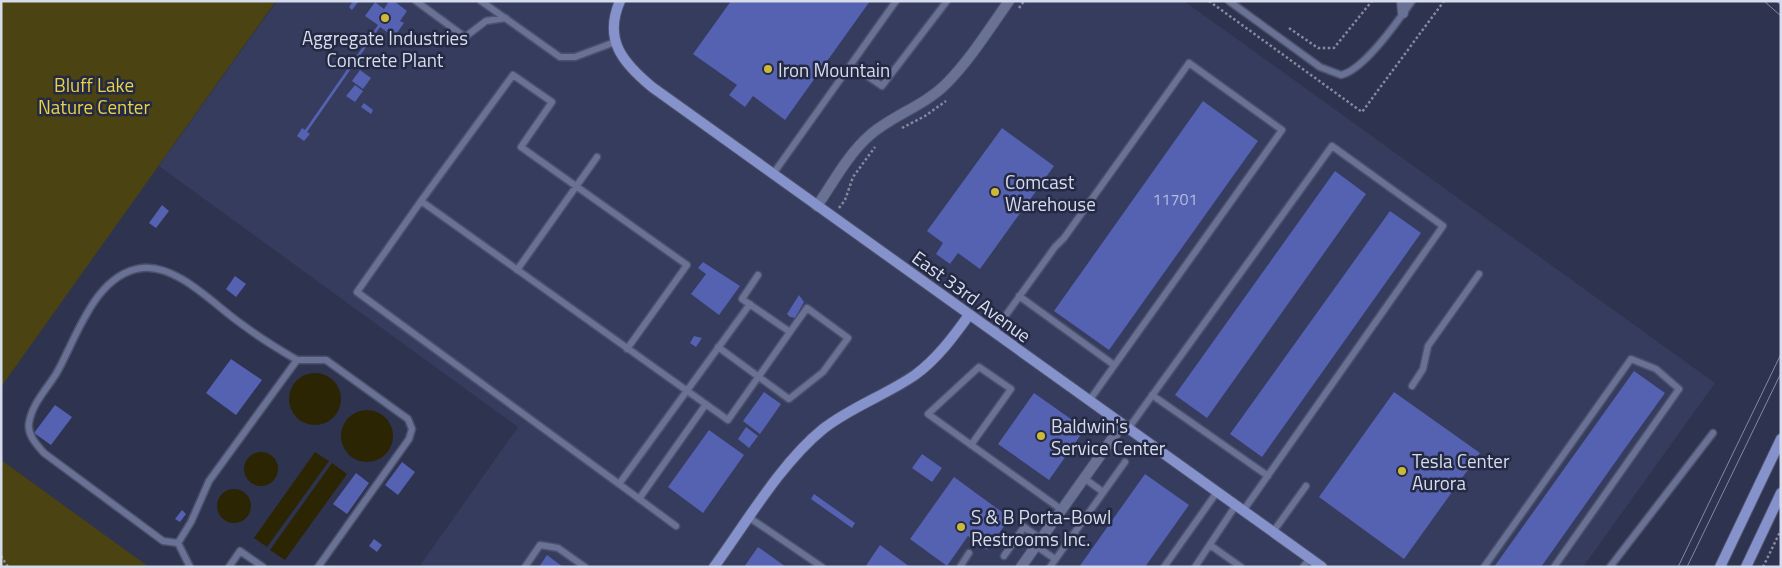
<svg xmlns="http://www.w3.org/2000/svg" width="1782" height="568" viewBox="0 0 1782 568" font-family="'Titillium Web',sans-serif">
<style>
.built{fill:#363c5e}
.green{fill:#4b4311}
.water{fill:#2b2504}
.building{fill:#5561b1}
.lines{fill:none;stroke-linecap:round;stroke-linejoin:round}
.lane-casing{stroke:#4c516b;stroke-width:9}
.street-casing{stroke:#4c516b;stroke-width:12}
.secondary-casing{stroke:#4c516b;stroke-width:12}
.path{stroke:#858aa0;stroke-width:2.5;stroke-dasharray:2.5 2.5;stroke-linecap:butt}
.lane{stroke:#697195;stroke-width:6}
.street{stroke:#697195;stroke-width:10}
.secondary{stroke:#8692cb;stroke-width:10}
.tram{stroke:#858aa0;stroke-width:1}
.poi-dot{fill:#cdb938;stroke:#242944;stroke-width:2}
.labels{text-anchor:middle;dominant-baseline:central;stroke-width:5;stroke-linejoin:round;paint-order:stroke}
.number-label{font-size:16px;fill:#b6bdde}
.poi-label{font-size:19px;fill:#d7dced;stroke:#242944;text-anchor:start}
.park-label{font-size:19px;fill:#e9d245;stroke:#242944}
.street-label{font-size:19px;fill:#d7dced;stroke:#242944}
</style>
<rect width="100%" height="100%" fill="#2e334f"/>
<path class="built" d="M277,1h907l531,382 -132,184h-1164l99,-140 -359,-261z"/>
<path class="green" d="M1,1h275l-275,386z
M1,460l148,107h-148z"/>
<path class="water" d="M289 399a26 26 0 1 1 52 0a26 26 0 1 1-52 0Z
M341 436a26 26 0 1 1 52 0a26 26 0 1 1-52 0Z
M315,452l14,9 -62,86 -13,-9z
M244 469a17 17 0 1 1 34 0a17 17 0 1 1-34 0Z
M332,463l15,11 -62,86 -15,-10z
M217 506a17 17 0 1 1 34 0a17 17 0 1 1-34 0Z"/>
<path class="building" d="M353,1h6l-7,9 -3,-3z
M389,1h5l13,10 -7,10 4,2 -10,14 -14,-10 -73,105 3,2 -6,7 -7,-5 5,-8 3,2 73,-105 -13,-9 10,-14 9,7z
M731,1h139l-85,119 -32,-24 -8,11 -16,-12 8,-10 -44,-31z
M360,70l11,8 -8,11 -11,-8z
M355,85l8,6 -8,11 -9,-6z
M1203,101l55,40 -149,209 -55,-39z
M364,103l9,7 -2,4 -10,-7z
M1002,128l52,38 -74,103 -22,-16 -8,11 -14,-10 7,-11 -16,-12z
M1335,171l31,23 -159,224 -32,-23z
M162,205l7,6 -13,17 -7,-5z
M1390,211l31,22 -159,224 -32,-23z
M703,262l37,24 -21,29 -28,-21 15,-20 -8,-6z
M235,276l11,8 -10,13 -10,-8z
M799,295l5,7 -9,16 -5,-1 -3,-3z
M694,336l8,2 -6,9 -6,-4z
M231,359l31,21 -26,35 -30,-22z
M1634,371l31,22 -39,54 -85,120h-47z
M764,392l17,12 -21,30 -17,-13z
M1394,392l86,61 -76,106 -85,-62z
M1034,393l51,36 -36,51 -51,-36z
M55,405l17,12 -21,28 -17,-12z
M746,427l12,9 -9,12 -11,-9z
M709,430l35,25 -41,58 -35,-26z
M922,454l20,14 -10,14 -20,-14z
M402,462l13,10 -17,23 -13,-10z
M356,473l13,10 -22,31 -14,-10z
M1145,474l44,31 -44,62h-66z
M954,477l56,41 -23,32 -19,-14 -21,30 -37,-27z
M814,494l41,29 -3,5 -41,-29z
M182,510l4,4 -6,8 -5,-3z
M374,539l8,6 -5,7 -8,-6z
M880,545l30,22h-45z
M758,547l28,20h-42z
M547,555l16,12h-24z"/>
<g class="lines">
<g class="lane-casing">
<path id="lane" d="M416,1l49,36 21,-16 20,-3
M481,1l79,56h15l40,-15
M1229,1l91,66 21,8c23,-5 57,-54 71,-74
M851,65l31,21 65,-85
M773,174l123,-173
M421,201l-64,91 262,192
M517,270l80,-113
M1019,296l95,69
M993,333l62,-86 9,-9 125,-175 93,67 -193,271
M718,347l71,52 34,-27 25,-34 -41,-30 -17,24 -48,-33 16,-24
M627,349l60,-84 -166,-118 31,-45 -39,-27 -92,126 307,219 62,-88
M297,360h29l82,59 4,10 -3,10 -91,128
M1412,386l11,-17 5,-23 51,-72
M1152,395l116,81
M1128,429l204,-283 111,80 -200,285
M971,445l40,-56 -32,-22 -51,47 134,96
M1084,478l19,14
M639,499l67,-95
M750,518l72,49
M676,526l-57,-42 131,-180
M1273,532l33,-46
M178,543l-15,-2 -119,-88c-7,-8 -17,-18 -15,-30 3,-19 17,-33 27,-49 20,-34 38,-100 86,-106 36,-4 74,39 101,57 17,13 35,24 54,35l-88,121 -18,41 -13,21 12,24
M1210,545l31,22
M1036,546l19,13
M1004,556l20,-29 17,12
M229,567l11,-16 23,16
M525,567l15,-22 18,3 27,19
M960,567l9,-14
M1050,567l75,-105
M1164,567l53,-75
M1195,567l41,-62
M1303,567l7,-9
M1484,567l147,-208 25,10 23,20 -125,178
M1610,567l103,-134"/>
</g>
<g class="street-casing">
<path id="street" d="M1402,1l1,12
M817,206c16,-23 31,-52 53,-71 23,-20 54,-29 76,-51 24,-24 43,-55 63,-83
M1021,567l101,-142"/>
</g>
<g class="secondary-casing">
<path id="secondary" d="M620,1c-17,39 3,62 32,86l670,480
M714,567c32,-44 67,-104 109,-138 28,-22 63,-34 92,-54 22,-16 39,-39 54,-60
M1720,567l61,-128
M1746,567l35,-74"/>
</g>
<path class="path" d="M1209,1l153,111 82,-111
M1019,8l5,-7
M1289,28l29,20h16l38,-47
M902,128l23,-12 21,-15
M839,208l6,-8 8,-23 22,-30
M1,556l7,11
M1763,567l18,-37"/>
<use href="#lane" class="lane"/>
<use href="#street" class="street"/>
<use href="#secondary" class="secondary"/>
<path class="tram" d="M1764,1l17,15
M1776,1l5,4
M1678,567l103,-213
M1687,567l94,-194"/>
</g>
<g class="poi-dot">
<circle cx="385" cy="18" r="5"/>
<circle cx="768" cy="69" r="5"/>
<circle cx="995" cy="192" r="5"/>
<circle cx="1041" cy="436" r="5"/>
<circle cx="1402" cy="471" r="5"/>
<circle cx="961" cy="527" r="5"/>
</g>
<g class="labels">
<g class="number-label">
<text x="1175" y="199">11701</text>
</g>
<g class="poi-label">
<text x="385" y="37" text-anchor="middle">Aggregate Industries<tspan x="385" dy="22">Concrete Plant</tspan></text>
<text x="778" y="69">Iron Mountain</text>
<text x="1005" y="181">Comcast<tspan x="1005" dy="22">Warehouse</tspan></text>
<text x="1051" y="425">Baldwin's<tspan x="1051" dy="22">Service Center</tspan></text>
<text x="1412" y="460">Tesla Center<tspan x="1412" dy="22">Aurora</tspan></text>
<text x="971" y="516">S &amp; B Porta-Bowl<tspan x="971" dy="22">Restrooms Inc.</tspan></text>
</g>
<g class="park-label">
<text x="94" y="84">Bluff Lake<tspan x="94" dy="22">Nature Center</tspan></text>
</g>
<g class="street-label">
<text transform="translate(972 296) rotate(36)">East 33rd Avenue</text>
</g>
</g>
<rect width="1782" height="568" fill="none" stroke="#d7dced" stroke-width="5"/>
</svg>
